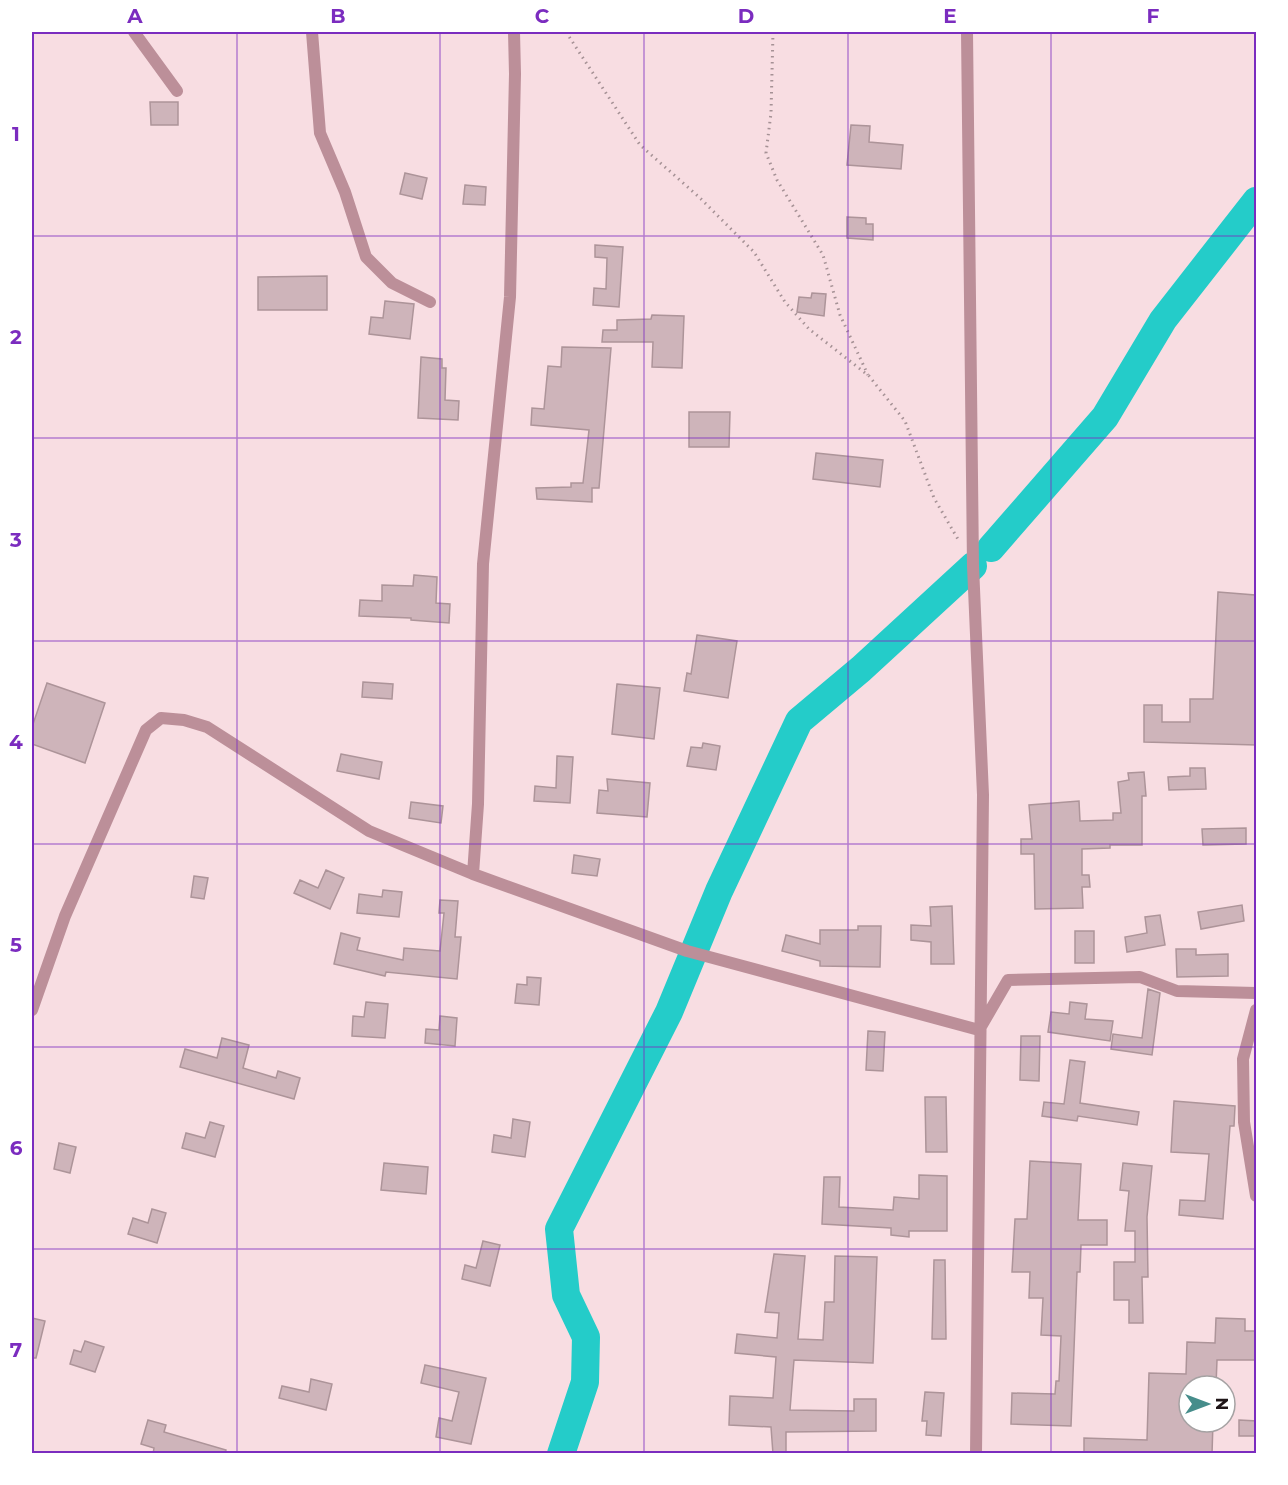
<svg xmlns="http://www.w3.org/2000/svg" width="1288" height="1485" viewBox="0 0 1288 1485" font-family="Montserrat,sans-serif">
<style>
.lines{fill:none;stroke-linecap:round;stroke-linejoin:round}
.river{stroke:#24ccc9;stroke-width:28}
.building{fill:#ceb4ba;stroke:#ad9499;stroke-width:1.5}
.path{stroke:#a59195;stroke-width:3;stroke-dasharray:1.5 4.5;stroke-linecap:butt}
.minor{stroke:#bc8f99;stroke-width:12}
.grid{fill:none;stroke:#7b2cbf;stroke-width:1.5;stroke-opacity:0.55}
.neatline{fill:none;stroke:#7b2cbf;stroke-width:2}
.grid-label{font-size:20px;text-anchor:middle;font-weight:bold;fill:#7b2cbf}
</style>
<rect width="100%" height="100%" fill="#f8dde2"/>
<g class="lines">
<path class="river" d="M991,548l114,-131 58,-97 93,-119
M561,1454l24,-72 1,-45 -20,-42 -7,-66 110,-217 50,-121 80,-170 62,-52 112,-103"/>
</g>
<path class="building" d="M150,102h28v23h-27z
M851,125l19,1 -1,16 34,3 -2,24 -54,-4z
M405,173l22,5 -5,21 -22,-5z
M465,185l21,2 -1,18 -22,-1z
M847,217l19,1v6h7v16l-26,-2z
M595,245l28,2 -4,60 -26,-2 1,-17 12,1 1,-31 -12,-1z
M327,276v34h-69v-33z
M812,293l14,1 -2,22 -27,-4 2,-15 12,1z
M385,301l29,3 -4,35 -41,-5 2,-17 12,1z
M652,315l32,1 -2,52 -30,-1 1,-25h-51l1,-12h14v-10l34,-1z
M562,347l49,1 -12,140h-7v14l-55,-3 -1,-11 35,-1v-4h12l6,-53 -58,-5 1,-17 12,1 4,-43 13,1z
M421,357l21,2v9h4l-1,32 14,1 -1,19 -40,-2z
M689,412h41l-1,35h-40z
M816,453l67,7 -3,27 -67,-8z
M414,575l23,2 -1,26 14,1 -1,19 -38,-3v-2l-52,-2 1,-16 22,1v-16l31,1z
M1218,592l37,3 2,150 -113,-3v-37h18v17h28v-23h23z
M697,635l40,6 -9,57 -44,-7 3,-18 4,1z
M363,682l30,2 -1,15 -30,-2z
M47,683l58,20 -20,60 -53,-19v-17z
M617,684l43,4 -6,51 -42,-5z
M703,743l17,3 -4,24 -29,-4 4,-19 11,1z
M341,754l41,8 -3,17 -42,-8z
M557,756l16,1 -3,46 -36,-2 1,-15 21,2z
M1190,768h15l1,21 -37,1 -1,-13 22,-1z
M1144,772l2,24h-4v49h-32v3l-28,1v26h7l1,12h-8l1,21 -48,1 -1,-55h-13v-15h11l-3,-34 50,-4 1,20 33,-1v-7h8l-3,-31 11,-2 -1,-7z
M607,779l43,4 -3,34 -50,-4 2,-23 9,1z
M411,802l32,4 -2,17 -32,-5z
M1246,828v16l-43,1 -1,-16z
M574,855l26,4 -3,17 -25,-3z
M326,870l18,8 -14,31 -36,-16 6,-13 18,8z
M194,876l14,2 -4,21 -13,-2z
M383,890l19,2 -3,25 -42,-4 2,-19 23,3z
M440,900l18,1 -3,36h6l-4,42 -71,-7 -1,4 -51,-12 7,-31 19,5 -3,12 46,10 1,-12 36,3 4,-38h-5z
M1242,905l2,16 -43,8 -3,-17z
M952,906l2,58h-23v-22l-20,-2v-15l20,1 -1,-19z
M1160,915l5,30 -38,7 -2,-15 22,-4 -2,-16z
M858,926h23l-1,41 -60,-1v-5l-38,-10 4,-16 34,9v-14h38z
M1075,931h19v32h-19z
M1176,949h20v6l32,-1v22l-51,1z
M527,977l14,1 -2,27 -24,-2 2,-19 10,1z
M1148,989l12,4 -8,62 -41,-6 2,-15 29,4z
M366,1002l22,2 -3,34 -33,-2 1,-20 11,1z
M1070,1002l17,2 -2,15 28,2 -3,20 -62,-9 3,-20 18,2z
M440,1016l17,2 -2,28 -30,-3 1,-14 13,1z
M868,1031l17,1 -2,39 -17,-1z
M1021,1036h19l-1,45 -19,-1z
M222,1038l27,7 -6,23 33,10 2,-7 22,7 -6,21 -114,-32 5,-18 32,9z
M1070,1060l15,2 -5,41 59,9 -2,13 -59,-9 -1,5 -35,-5 2,-14 20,2z
M925,1097h21l1,55h-21z
M1174,1101l61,5 -1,20h-4l-7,93 -44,-4 1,-15 25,1 4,-47 -38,-2z
M513,1119l17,3 -5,35 -33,-5 2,-17 17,3z
M210,1122l14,4 -9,31 -33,-9 4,-15 19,5z
M59,1143l17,4 -6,26 -16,-4z
M1030,1161l51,3 -3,56h29v25h-26l-1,27h-3l-6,154 -60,-2 1,-31 43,1 1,-13h3l2,-45 -20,-1 2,-37h-14l1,-26h-18l3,-53h12z
M384,1163l44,4 -2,27 -45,-4z
M1123,1163l29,3 -5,51 1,60h-6l1,46h-14v-23h-15v-38h21v-31h-10l4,-40 -9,-1z
M919,1175l28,1v55h-38v6l-18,-2v-7l-69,-4 2,-47h16l-1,30 54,3 1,-13 25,2z
M152,1209l14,4 -9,30 -29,-9 5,-16 15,5z
M483,1241l17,4 -10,41 -28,-7 3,-14 11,3z
M774,1254l31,2 -7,83 25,1 2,-38h9l1,-46 42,1 -4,106 -79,-3 -4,50 64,1v-12h22v32l-90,1v22h-13l-2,-27 -42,-2 1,-29 43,2 3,-41 -41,-4 2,-19 40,4 2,-25 -14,-1z
M934,1260h11l1,79h-14z
M32,1318l13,3 -9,37h-4z
M1216,1318l29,1v12h12v29h-40l-1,26h-27v36h24l-1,32 -128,-1v-15l63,2 2,-67 37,1 1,-32 28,1z
M85,1341l19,6 -9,25 -25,-8 4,-14 7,2z
M425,1365l61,13 -15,66 -35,-7 3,-19 13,3 7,-29 -38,-9z
M311,1379l21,5 -6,26 -47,-12 3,-12 27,6z
M925,1392l19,1 -3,43 -15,-1 1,-14h-5z
M148,1420l18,5 -2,7 62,18 -1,4h-72l1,-6 -13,-4z
M1239,1420l18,1v15h-18z"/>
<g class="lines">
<path class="path" d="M566,32l74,113 59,52 55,55 31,50 24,27 60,47 36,45 29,77 25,43
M773,32l-2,81 -5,40 11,27 46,75 17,60 28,60"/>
<path class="minor" d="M134,32l43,59
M312,32l8,101 25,59 21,65 26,26 38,19
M967,32l6,534 10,229 -7,659
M473,874l5,-70 5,-240 27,-267 5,-223 -1,-42
M32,1010l33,-94 81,-186 15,-12 23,2 23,7 162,104 104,43 214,77 292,79 29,-50 132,-3 37,14 79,2
M1256,1010l-13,49 1,63 12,74"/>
</g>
<path class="grid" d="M237,32v1422M440,32v1422M644,32v1422M848,32v1422M1051,32v1422M32,236h1224M32,438h1224M32,641h1224M32,844h1224M32,1047h1224M32,1249h1224"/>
<rect width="1288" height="1485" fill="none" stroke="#ffffff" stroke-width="66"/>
<g transform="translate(1207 1404) rotate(90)"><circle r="28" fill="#ffffff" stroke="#a5a2a3" stroke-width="1.5"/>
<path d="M0-4.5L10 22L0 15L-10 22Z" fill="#468d8b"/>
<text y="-9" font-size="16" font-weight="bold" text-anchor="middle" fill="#1f1618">N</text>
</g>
<rect x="33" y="33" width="1222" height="1419" class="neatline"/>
<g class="grid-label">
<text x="135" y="23">A</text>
<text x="338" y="23">B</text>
<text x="542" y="23">C</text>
<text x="746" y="23">D</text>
<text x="950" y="23">E</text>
<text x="1153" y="23">F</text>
<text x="16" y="141">1</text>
<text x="16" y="344">2</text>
<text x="16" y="547">3</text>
<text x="16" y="749">4</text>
<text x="16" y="952">5</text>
<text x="16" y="1155">6</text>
<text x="16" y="1357">7</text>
</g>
</svg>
